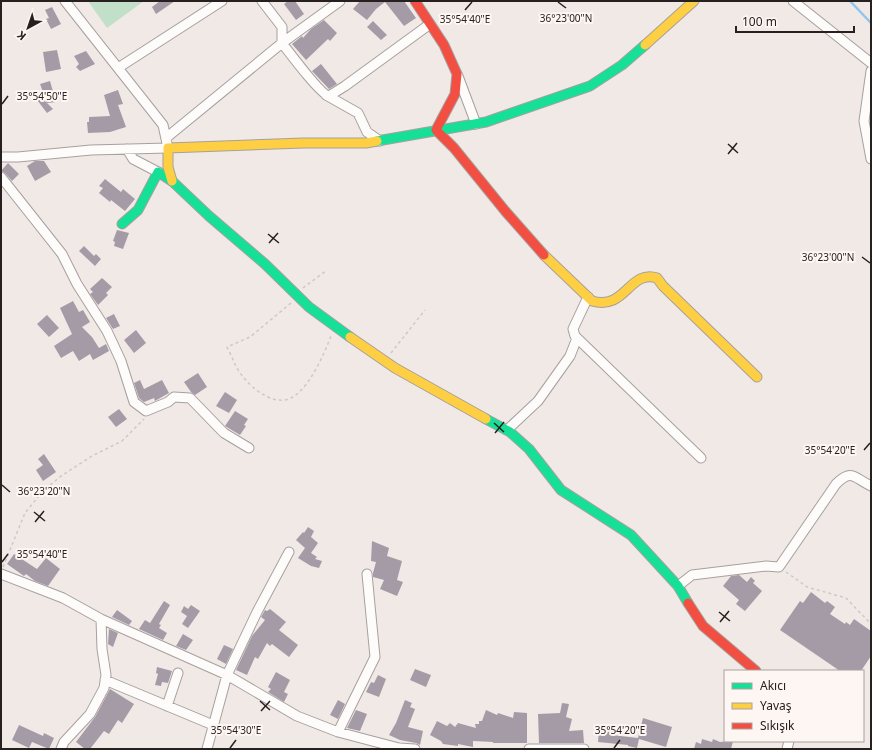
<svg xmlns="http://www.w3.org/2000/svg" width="872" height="750" viewBox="0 0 872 750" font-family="'Noto Sans',sans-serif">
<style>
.green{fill:#c2dfc9}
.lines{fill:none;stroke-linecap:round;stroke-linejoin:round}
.stream{stroke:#8fc6ed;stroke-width:2.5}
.building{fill:#a59ba7}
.street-casing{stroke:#a6a09e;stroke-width:11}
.fast-casing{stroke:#a6a09e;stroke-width:11}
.slow-casing{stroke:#a6a09e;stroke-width:11}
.jam-casing{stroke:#a6a09e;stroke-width:11}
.path{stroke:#cbc9c9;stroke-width:1.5;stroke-dasharray:3 3;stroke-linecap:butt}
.street{stroke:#fdfcfb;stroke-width:9}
.fast{stroke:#16e098;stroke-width:9}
.slow{stroke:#ffcf43;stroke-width:9}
.jam{stroke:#f24e42;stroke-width:9}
.ticks{fill:none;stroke:#26211f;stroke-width:1.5}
.ticks-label{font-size:10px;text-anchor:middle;fill:#26211f;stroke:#fef6f3;stroke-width:4;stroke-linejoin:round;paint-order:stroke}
</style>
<rect width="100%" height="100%" fill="#f1e9e6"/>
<path class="green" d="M88,1h56l-37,27z"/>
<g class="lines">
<path class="stream" d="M850,1l21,22"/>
</g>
<path class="building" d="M160,1h15l-19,13 -4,-7z
M288,1h7l9,13 -8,6 -12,-16z
M360,1h44l12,17 -12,8 -19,-24 -9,7 -9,11 -14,-11z
M52,7l9,17 -10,5 -5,-10 3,-1 -4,-8z
M324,20l13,13 -7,8 -2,-2 -22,21 -14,-16 10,-8 1,2 8,-9z
M373,21l14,14 -6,5 -14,-13z
M57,50l4,19 -15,3 -3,-20z
M86,51l9,13 -15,7 -4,-4 3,-3 -5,-8z
M321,64l16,20 -8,5 -17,-18z
M50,81l6,21 -9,1 -7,-19z
M118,90l5,14 -5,1 8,22 -16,5 -22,1 -1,-11h2v-5l21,-1 -6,-21z
M37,93l16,16 -6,4 -13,-17z
M35,161h9l7,11 -16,9 -8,-15z
M8,163l11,11 -7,7 -7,-8 -4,-2z
M105,179l16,13 2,-3 12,10 -10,12 -14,-11 -1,2 -11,-9 4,-5 -4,-2z
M117,230l12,3 -6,16 -9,-3 1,-4 -2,-1z
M84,246l10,10 2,-2 5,5 -6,7 -16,-15z
M102,278l10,9 -6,6 2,2 -10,10 -8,-11 3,-2 -3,-3z
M73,301l6,11 4,-2 7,12 -8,5 10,10 7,11 7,-4 3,7 -16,9 -3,-6 -11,7 -6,-10 -12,7 -7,-12 18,-12 -12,-26z
M114,314l6,12 -7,3 -7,-11z
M47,315l12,13 -10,9 -12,-13z
M136,330l10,13 -12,10 -10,-13z
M198,373l9,14 -12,8 -4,-3 -7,-10z
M140,380l4,9 18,-9 7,13 -14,8 -1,-3 -10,4 -5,-4 -5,-15z
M225,392l12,8 -8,13 -13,-7z
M119,409l8,10 -11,8 -8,-10z
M235,411l13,8 -4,6 2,1 -6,9 -15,-9z
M44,454l12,18 -13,9 -7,-11 7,-5 -5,-6z
M308,527l6,4 -3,6 7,6 -7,10 6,4 -2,2 7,2 -3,7 -8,-2 -13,-8 7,-10 -9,-8 7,-8 1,1z
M372,541l17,7 -2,8 15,5 -5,19 6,2 -6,14 -17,-7 4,-9 -11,-3v-4l3,-11 -5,-1z
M14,554l23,15 9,-11 14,11 -12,17 -13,-5 -9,-7 -2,2 -17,-12z
M739,575l8,7 4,-5 4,4 -2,2 9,8 -17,20 -9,-7 3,-4 -16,-14 8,-10z
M811,592l14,11 2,-2 8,6 -5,7 15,10 1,-2 4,3 4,-6 17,12v25l-10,15h-21l-60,-41 20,-29 3,2z
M164,601l6,4 -11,19 2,1 -2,3 8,5 -4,7 -24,-11 6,-9 5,3z
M191,605l9,6 -12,17 -6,-4 5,-8 -6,-4 3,-6 4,3z
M270,609l16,13 -7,8 19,15 -9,12 -17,-13 -2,2 -3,-3 -9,16 -3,-2 -8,18 -11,-5 16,-34 13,-16 -4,-3 4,-7 2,1z
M117,610l15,11 -3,4 -17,-8z
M109,629l9,4 -5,14 -5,-3z
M183,634l10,6 -7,10 -10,-4z
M224,645l9,4 -7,15 -9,-5z
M157,667l15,4 -4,12 -6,-1 -1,4 -6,-1 3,-11 -2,-1z
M415,669l16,6 -5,12 -16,-7z
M276,672l14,8 -6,12 4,2 -4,8 -16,-10 3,-3 -3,-2z
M378,675l8,4 -7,18 -13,-5 5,-10 3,1z
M110,689l24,15 -12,19 -4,-3 -9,14 -5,-3 -14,18h-5l-9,-7 19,-25z
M338,700l7,4 -7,15 -8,-4z
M405,700l7,3 -2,4 5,2 -7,18 15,4 -3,14 -4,-2 -16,-3 -11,-5 7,-12z
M562,703l7,1 -3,13 6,2 -3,12 14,-1 1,13h-45l-1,-29 22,-1z
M356,710l11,4 -7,17 -13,-3z
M486,710l11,5 1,-2 15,5 1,-6 13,1v30h-34v-1l-20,-1v6l-15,-3v2l-15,-2 -2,-3 -11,-6 7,-14 10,5 3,-3 5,4 3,-4 18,5 -1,-4h4v-3h3z
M643,718l29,9 -6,20 -27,-8 -2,9 -9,-2v-1l-30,-3 1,-12 14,1 -1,4 26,3z
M19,725l24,11 1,-3 10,5 -5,11 -17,-7 -3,6 -17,-8z
M702,739l10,3 1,-3 7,3 13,-1 -2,8h-37l2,-7 5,2z"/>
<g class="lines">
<g class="street-casing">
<path id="street" d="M262,1l20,26v16c7,9 39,52 47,53l16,-10 85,-62
M793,1l78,62
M118,68l104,-67
M458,76l18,48
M326,95l32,18 9,19 13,9
M166,138l116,-95 58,-42
M127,149l6,10 25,13
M1,157h17l73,-7 77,-2 -5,-23 -98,-124
M871,159l-7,-38 7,-50
M1,177l61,77 15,30 30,47 14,30 13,41 12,9 22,-9 6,-5 16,1 34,35 25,15
M588,297l-15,32 2,7 126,122
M507,430l31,-29 32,-45 7,-18
M1,574l62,24 38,21 126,56 70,41 41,16 61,16 16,1
M678,586l14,-11 74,-9 13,1 57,-83c16,-16 18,-6 35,2
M105,680l108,45
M167,706l11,-33
M338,732l37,-75 -8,-83
M61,749l3,-7 26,-28 14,-26 2,-13 -4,-26 -1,-30
M207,749l20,-74 30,-63 32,-60
M529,749h55
M787,749l2,-8"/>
</g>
<g class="fast-casing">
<path id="fast" d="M377,141l109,-19 104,-36 32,-21 23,-20
M122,224l16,-14 20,-38 14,9 37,35 56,48 44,43 41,30
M486,419l24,13 19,17 32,41 70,45 47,51 10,17"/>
</g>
<g class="slow-casing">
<path id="slow" d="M645,45l49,-44
M172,181l-4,-14v-19l136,-5h62l11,-2
M544,255l48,46c34,10 37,-32 65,-23l6,8 94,91
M350,337l45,31 91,51"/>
</g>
<g class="jam-casing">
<path id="jam" d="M415,1l29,44 13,29 -2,20 -19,36 18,18 52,64 38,43
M688,603l15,23 53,45"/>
</g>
<path class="path" d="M303,288l24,-18
M291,303l-41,34 -23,10c6,11 9,23 18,32 8,10 25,23 39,21 22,-2 40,-46 47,-64
M391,353l34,-43
M3,567l22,-54 17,-21 19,-16 31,-20 30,-15 22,-22
M786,572l21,15 39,11 25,26"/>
<use href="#street" class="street"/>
<use href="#fast" class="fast"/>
<use href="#slow" class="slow"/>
<use href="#jam" class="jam"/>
</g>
<path class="ticks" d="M558,2l8,6M465,10l7,-8M2,104l6,-8M728,144l10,9M728,154l9,-11M268,234l11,9M269,243l9,-10M862,257l8,6M494,423l10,9M495,433l9,-11M864,450l6,-7M2,485l8,7M34,512l11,9M35,522l9,-11M2,562l6,-8M719,612l11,9M720,622l9,-11M260,701l10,9M261,711l9,-10M230,748l6,-8M614,748l6,-8"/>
<g class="ticks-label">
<text x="566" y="22">36°23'00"N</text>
<text x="465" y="23">35°54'40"E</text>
<text x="42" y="100">35°54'50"E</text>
<text x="828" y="261">36°23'00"N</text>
<text x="830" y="454">35°54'20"E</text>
<text x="44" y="495">36°23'20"N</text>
<text x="42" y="558">35°54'40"E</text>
<text x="236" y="734">35°54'30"E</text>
<text x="620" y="734">35°54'20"E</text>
</g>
<rect width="872" height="750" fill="none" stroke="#26211f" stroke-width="4"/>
<rect x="724" y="670" width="140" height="72" fill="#fef6f3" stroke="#a8a19e"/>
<rect x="732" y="683" width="20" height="6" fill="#16e098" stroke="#a8a19e"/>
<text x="760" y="690" font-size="12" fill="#26211f">Akıcı</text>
<rect x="732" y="703" width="20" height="6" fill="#ffcf43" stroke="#a8a19e"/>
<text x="760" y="710" font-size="12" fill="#26211f">Yavaş</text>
<rect x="732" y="723" width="20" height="6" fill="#f24e42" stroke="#a8a19e"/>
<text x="760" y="730" font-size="12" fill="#26211f">Sıkışık</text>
<g transform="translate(28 28) rotate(220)" stroke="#fef6f3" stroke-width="3" paint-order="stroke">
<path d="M0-3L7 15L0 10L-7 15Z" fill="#26211f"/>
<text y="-6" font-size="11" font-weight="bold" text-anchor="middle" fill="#26211f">K</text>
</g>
<path d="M736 26v6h118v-6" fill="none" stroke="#26211f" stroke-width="2"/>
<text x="742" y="26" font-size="12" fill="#26211f" stroke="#fef6f3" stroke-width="3" paint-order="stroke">100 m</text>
</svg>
